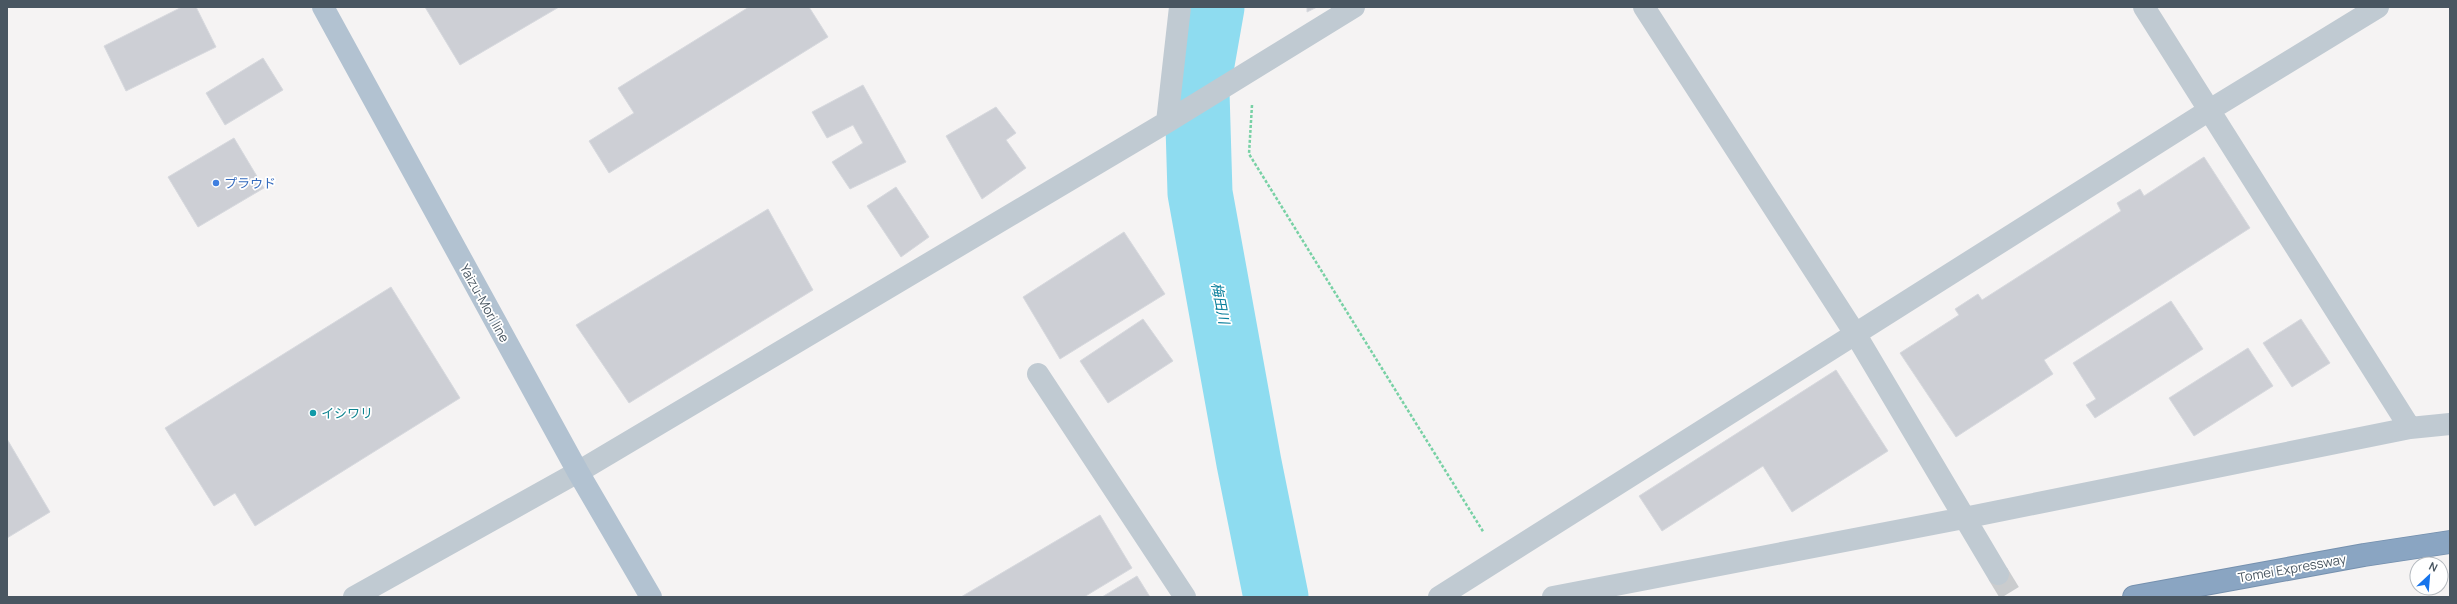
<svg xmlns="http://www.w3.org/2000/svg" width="2457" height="604" viewBox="0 0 2457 604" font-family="Manrope,'Noto Sans JP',sans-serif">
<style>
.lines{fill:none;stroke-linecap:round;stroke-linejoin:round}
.river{stroke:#8edcf0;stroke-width:65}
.building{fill:#cdcfd5;stroke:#d7d9de}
.minor-tunnel{stroke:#caccce;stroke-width:22;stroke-dasharray:22 11;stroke-linecap:butt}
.motorway-casing{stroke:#7590ae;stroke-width:24}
.path{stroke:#78d1a5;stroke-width:2.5;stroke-dasharray:3 2;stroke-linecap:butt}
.minor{stroke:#c0cad2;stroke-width:22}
.primary{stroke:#b2c2d1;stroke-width:22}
.motorway{stroke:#8aa5c2;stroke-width:22}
.shop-dot{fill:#3f7fe0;stroke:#fff;stroke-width:1.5}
.culture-dot{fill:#0f9aa8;stroke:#fff;stroke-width:1.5}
.labels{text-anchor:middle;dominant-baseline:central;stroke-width:3.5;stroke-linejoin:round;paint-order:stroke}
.shop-label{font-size:13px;fill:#366cbe;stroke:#fff;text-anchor:start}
.street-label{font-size:13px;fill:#495661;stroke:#fff}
.culture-label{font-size:13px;fill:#0d838f;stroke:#fff;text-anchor:start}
.water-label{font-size:14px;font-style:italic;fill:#097f9c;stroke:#fff}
</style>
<rect width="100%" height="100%" fill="#f5f3f3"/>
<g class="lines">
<path class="river" d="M1212,7l-15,85 3,101 49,270 27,134"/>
</g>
<path class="building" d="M182,7h14l20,40 -90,44 -22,-45z
M425,7h134l-99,58z
M749,7h60l19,30 -219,136 -20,-32 45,-28 -16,-25z
M1307,7h10l-10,5z
M263,58l20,32 -58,35 -19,-32z
M863,85l43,77 -56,27 -18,-27 31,-19 -10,-18 -26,13 -15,-26z
M996,107l20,26 -10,7 20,28 -44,31 -36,-63z
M234,138l30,50 -66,39 -30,-50z
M2204,157l46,71 -206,132 9,14 -97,63 -56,-84 59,-38 -4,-6 23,-15 4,6 139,-89 -4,-8 23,-14 4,7z
M896,187l33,50 -28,20 -34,-51z
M768,209l45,81 -184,113 -53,-78z
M1124,232l41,62 -105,65 -37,-62z
M391,287l69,111 -205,128 -20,-33 -21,13 -49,-78z
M2171,301l32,48 -108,69 -9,-13 10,-6 -23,-36z
M1143,319l30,42 -65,42 -28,-42z
M2301,319l29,44 -38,24 -29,-44z
M2248,348l25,38 -79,50 -25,-38z
M1836,370l52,81 -96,61 -29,-46 -101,65 -23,-35z
M7,439l43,73 -43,26z
M1100,515l32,53 -48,29h-123z
M1137,576l13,21h-48z"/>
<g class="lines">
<path class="minor-tunnel" d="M1998,574l14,23"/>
<g class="motorway-casing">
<path id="motorway" d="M2134,597l230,-42 86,-13"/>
</g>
<path class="path" d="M1252,105l-3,49 235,379"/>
<path class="minor" d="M1644,7l212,328 142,239
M2144,7l266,421
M1167,122l13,-115
M1038,374l147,223
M354,597l224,-125 589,-350 187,-115
M1439,597l769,-486 170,-104
M1553,597l411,-79 446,-90 40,-4"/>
<path class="primary" d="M323,7l255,465 73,125"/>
<use href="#motorway" class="motorway"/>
</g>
<circle class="shop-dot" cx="216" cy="183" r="4"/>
<circle class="culture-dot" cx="313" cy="413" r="4"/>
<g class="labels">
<g class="shop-label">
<text x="224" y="183">プラウド</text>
</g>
<g class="street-label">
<text transform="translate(485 303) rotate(61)">Yaizu-Mori line</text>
<text transform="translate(2292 568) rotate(-10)">Tomei Expressway</text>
</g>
<g class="culture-label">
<text x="321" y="413">イシワリ</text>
</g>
<g class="water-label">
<text transform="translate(1221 303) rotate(79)">梅田川</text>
</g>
</g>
<rect width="2457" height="604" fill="none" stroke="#495661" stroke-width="16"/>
<g transform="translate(2429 576) rotate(26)"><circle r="19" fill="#ffffff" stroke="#b6bbc0"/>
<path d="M0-3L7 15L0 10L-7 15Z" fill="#1674ec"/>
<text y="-6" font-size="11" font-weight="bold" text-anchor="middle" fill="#495661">N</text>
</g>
</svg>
